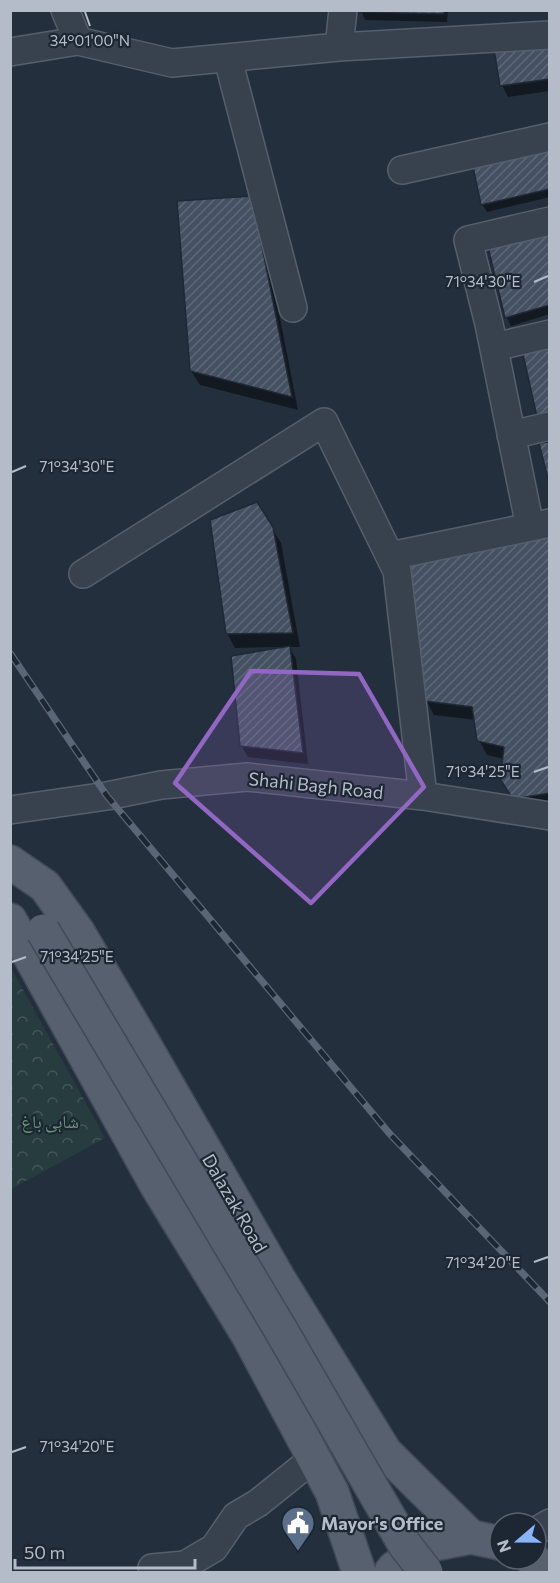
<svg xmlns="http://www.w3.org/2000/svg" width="560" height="1583" viewBox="0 0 560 1583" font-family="Commissioner,'Noto Naskh Arabic',sans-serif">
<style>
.park{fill:url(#park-crowns)}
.shadow{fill:#0007}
.building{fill:url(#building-hatch);stroke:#1f2835;stroke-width:1.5}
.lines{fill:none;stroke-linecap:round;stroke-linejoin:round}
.minor-casing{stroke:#565f6c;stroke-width:30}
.major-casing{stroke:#414a57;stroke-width:36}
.minor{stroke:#38414e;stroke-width:27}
.major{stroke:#56606e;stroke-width:33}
.rail-casing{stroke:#5a6575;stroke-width:7}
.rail{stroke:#1d2633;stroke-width:4.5;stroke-dasharray:14;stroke-linecap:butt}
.major-bridge-casing{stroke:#414a57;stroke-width:36;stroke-linecap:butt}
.major-bridge{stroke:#56606e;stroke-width:33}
.marked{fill:#9266c3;fill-opacity:0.2;stroke:#9266c3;stroke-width:4.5;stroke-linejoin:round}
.ticks{fill:none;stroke:#b4bcc9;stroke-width:2}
.labels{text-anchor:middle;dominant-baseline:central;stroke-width:4.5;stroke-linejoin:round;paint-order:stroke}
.street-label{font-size:18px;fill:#b4bcc9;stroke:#1d2633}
.park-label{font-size:18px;fill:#6b9a76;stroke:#1d2633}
.poi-label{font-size:18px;font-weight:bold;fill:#b4bcc9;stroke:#1d2633;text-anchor:start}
.ticks-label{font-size:15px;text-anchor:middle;fill:#b4bcc9;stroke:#1d2633;stroke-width:4.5;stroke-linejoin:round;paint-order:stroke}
</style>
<defs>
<pattern id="park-crowns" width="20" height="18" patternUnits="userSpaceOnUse" patternTransform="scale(1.5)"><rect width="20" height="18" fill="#263c3f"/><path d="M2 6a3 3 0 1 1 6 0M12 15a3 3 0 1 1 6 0" fill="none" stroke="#435659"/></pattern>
<pattern id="building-hatch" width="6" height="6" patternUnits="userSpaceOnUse" patternTransform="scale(1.5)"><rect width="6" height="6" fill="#455162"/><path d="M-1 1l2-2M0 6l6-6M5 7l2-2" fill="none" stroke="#5d6877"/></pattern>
</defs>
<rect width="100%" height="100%" fill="#242f3e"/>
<path class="park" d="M11,968l94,170 -94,51h-1z"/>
<path class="shadow" d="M361,10h87l-1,12 -82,-2z
M550,45v46l-42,6 -6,-12z
M550,151v46l-63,15 -5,-8z
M259,211l39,199 -98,-25 -9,-14z
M550,233v81l-39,12 -4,-8 -17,-70z
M272,528l9,15 19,104h-11l7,12 12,105 -60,-7 -7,-12 42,-98 -48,1 -8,-15z
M550,538v270l-27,4 -19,-53 -17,-4 -8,-15 -3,-20 -42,-5 -8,-15z"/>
<path class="building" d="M360,10h84v4l-85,-2z
M550,44v35l-50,7 -6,-37z
M550,149v40l-69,16 -8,-38z
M252,196l40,201 -102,-26 -13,-170z
M550,231v74l-45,13 -17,-71z
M550,344v71l-13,2 -15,-67z
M550,442v45l-11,-44z
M257,502l16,25 20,106 -67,1 -16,-114z
M550,537v256l-37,6 -13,-20 4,-32 -27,-6 -5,-34 -48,-6 -18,-139z
M290,646l13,107 -63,-7 -9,-90z"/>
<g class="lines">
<g class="minor-casing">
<path id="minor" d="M65,10l13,31
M339,47l4,-37
M10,52l68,-11 94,22 167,-16 211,-12
M228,59l65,249
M402,170l148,-33
M494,347l56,-13
M511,435l39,-9
M530,527l-41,-203 -21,-84 82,-19
M390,556l160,-33
M83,574l241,-152 73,149 26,225
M10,810l97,-14 54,-11 86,-8 176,19 127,20
M536,1531l14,-8
M152,1568l33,-3 29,-17 22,-32 22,-13 56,-45"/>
</g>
<g class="major-casing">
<path id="major" d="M10,862l35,24 33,46 63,107 139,242 105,171 86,85
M10,920l147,266 91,149 84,157 27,80
M532,1559l18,13
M391,1572l3,-4 35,-23 42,-8 29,6"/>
</g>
<use href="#minor" class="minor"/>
<use href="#major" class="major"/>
<g class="rail-casing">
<path id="rail" d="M10,653l97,143 282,337 161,169"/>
</g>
<use href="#rail" class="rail"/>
<g class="major-bridge-casing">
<path id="major-bridge" d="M43,931l239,401 123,213 21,27"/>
</g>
<use href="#major-bridge" class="major-bridge"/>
</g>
<path class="marked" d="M251,671l108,3 65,113 -113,116 -136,-120z"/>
<path class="ticks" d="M85,12l5,14M534,282l14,-6M12,472l14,-6M534,772l14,-5M12,962l14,-5M534,1262l14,-5M12,1452l14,-5"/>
<defs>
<g id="civic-pin" transform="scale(1.725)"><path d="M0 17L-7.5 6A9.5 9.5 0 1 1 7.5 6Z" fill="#5c6f8a" stroke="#1d2633"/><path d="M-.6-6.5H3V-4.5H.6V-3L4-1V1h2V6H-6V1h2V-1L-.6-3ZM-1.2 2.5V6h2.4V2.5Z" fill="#fff"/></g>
</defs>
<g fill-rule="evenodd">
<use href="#civic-pin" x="298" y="1523"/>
</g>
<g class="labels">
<g class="street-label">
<text transform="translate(316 785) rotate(6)">Shahi Bagh Road</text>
<text transform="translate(235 1203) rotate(60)">Dalazak Road</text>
</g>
<g class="park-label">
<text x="50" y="1121">شاہی باغ</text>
</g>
<g class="poi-label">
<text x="321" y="1523">Mayor's Office</text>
</g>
</g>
<g class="ticks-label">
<text x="90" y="46">34°01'00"N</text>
<text x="483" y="287">71°34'30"E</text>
<text x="77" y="472">71°34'30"E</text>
<text x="483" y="777">71°34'25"E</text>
<text x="77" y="962">71°34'25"E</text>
<text x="483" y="1268">71°34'20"E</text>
<text x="77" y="1452">71°34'20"E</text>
</g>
<rect width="560" height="1583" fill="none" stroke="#b4bcc9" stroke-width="24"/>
<g transform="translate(518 1541) rotate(250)"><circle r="28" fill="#1d2633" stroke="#59626f" stroke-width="1.5"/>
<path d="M0-4.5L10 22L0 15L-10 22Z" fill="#8ab4f8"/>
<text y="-9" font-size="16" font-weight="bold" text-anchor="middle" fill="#b4bcc9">N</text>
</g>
<path d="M15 1559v9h180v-9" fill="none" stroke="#b4bcc9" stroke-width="3"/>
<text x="24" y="1559" font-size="18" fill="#b4bcc9" stroke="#1d2633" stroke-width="4.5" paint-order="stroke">50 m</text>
</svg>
